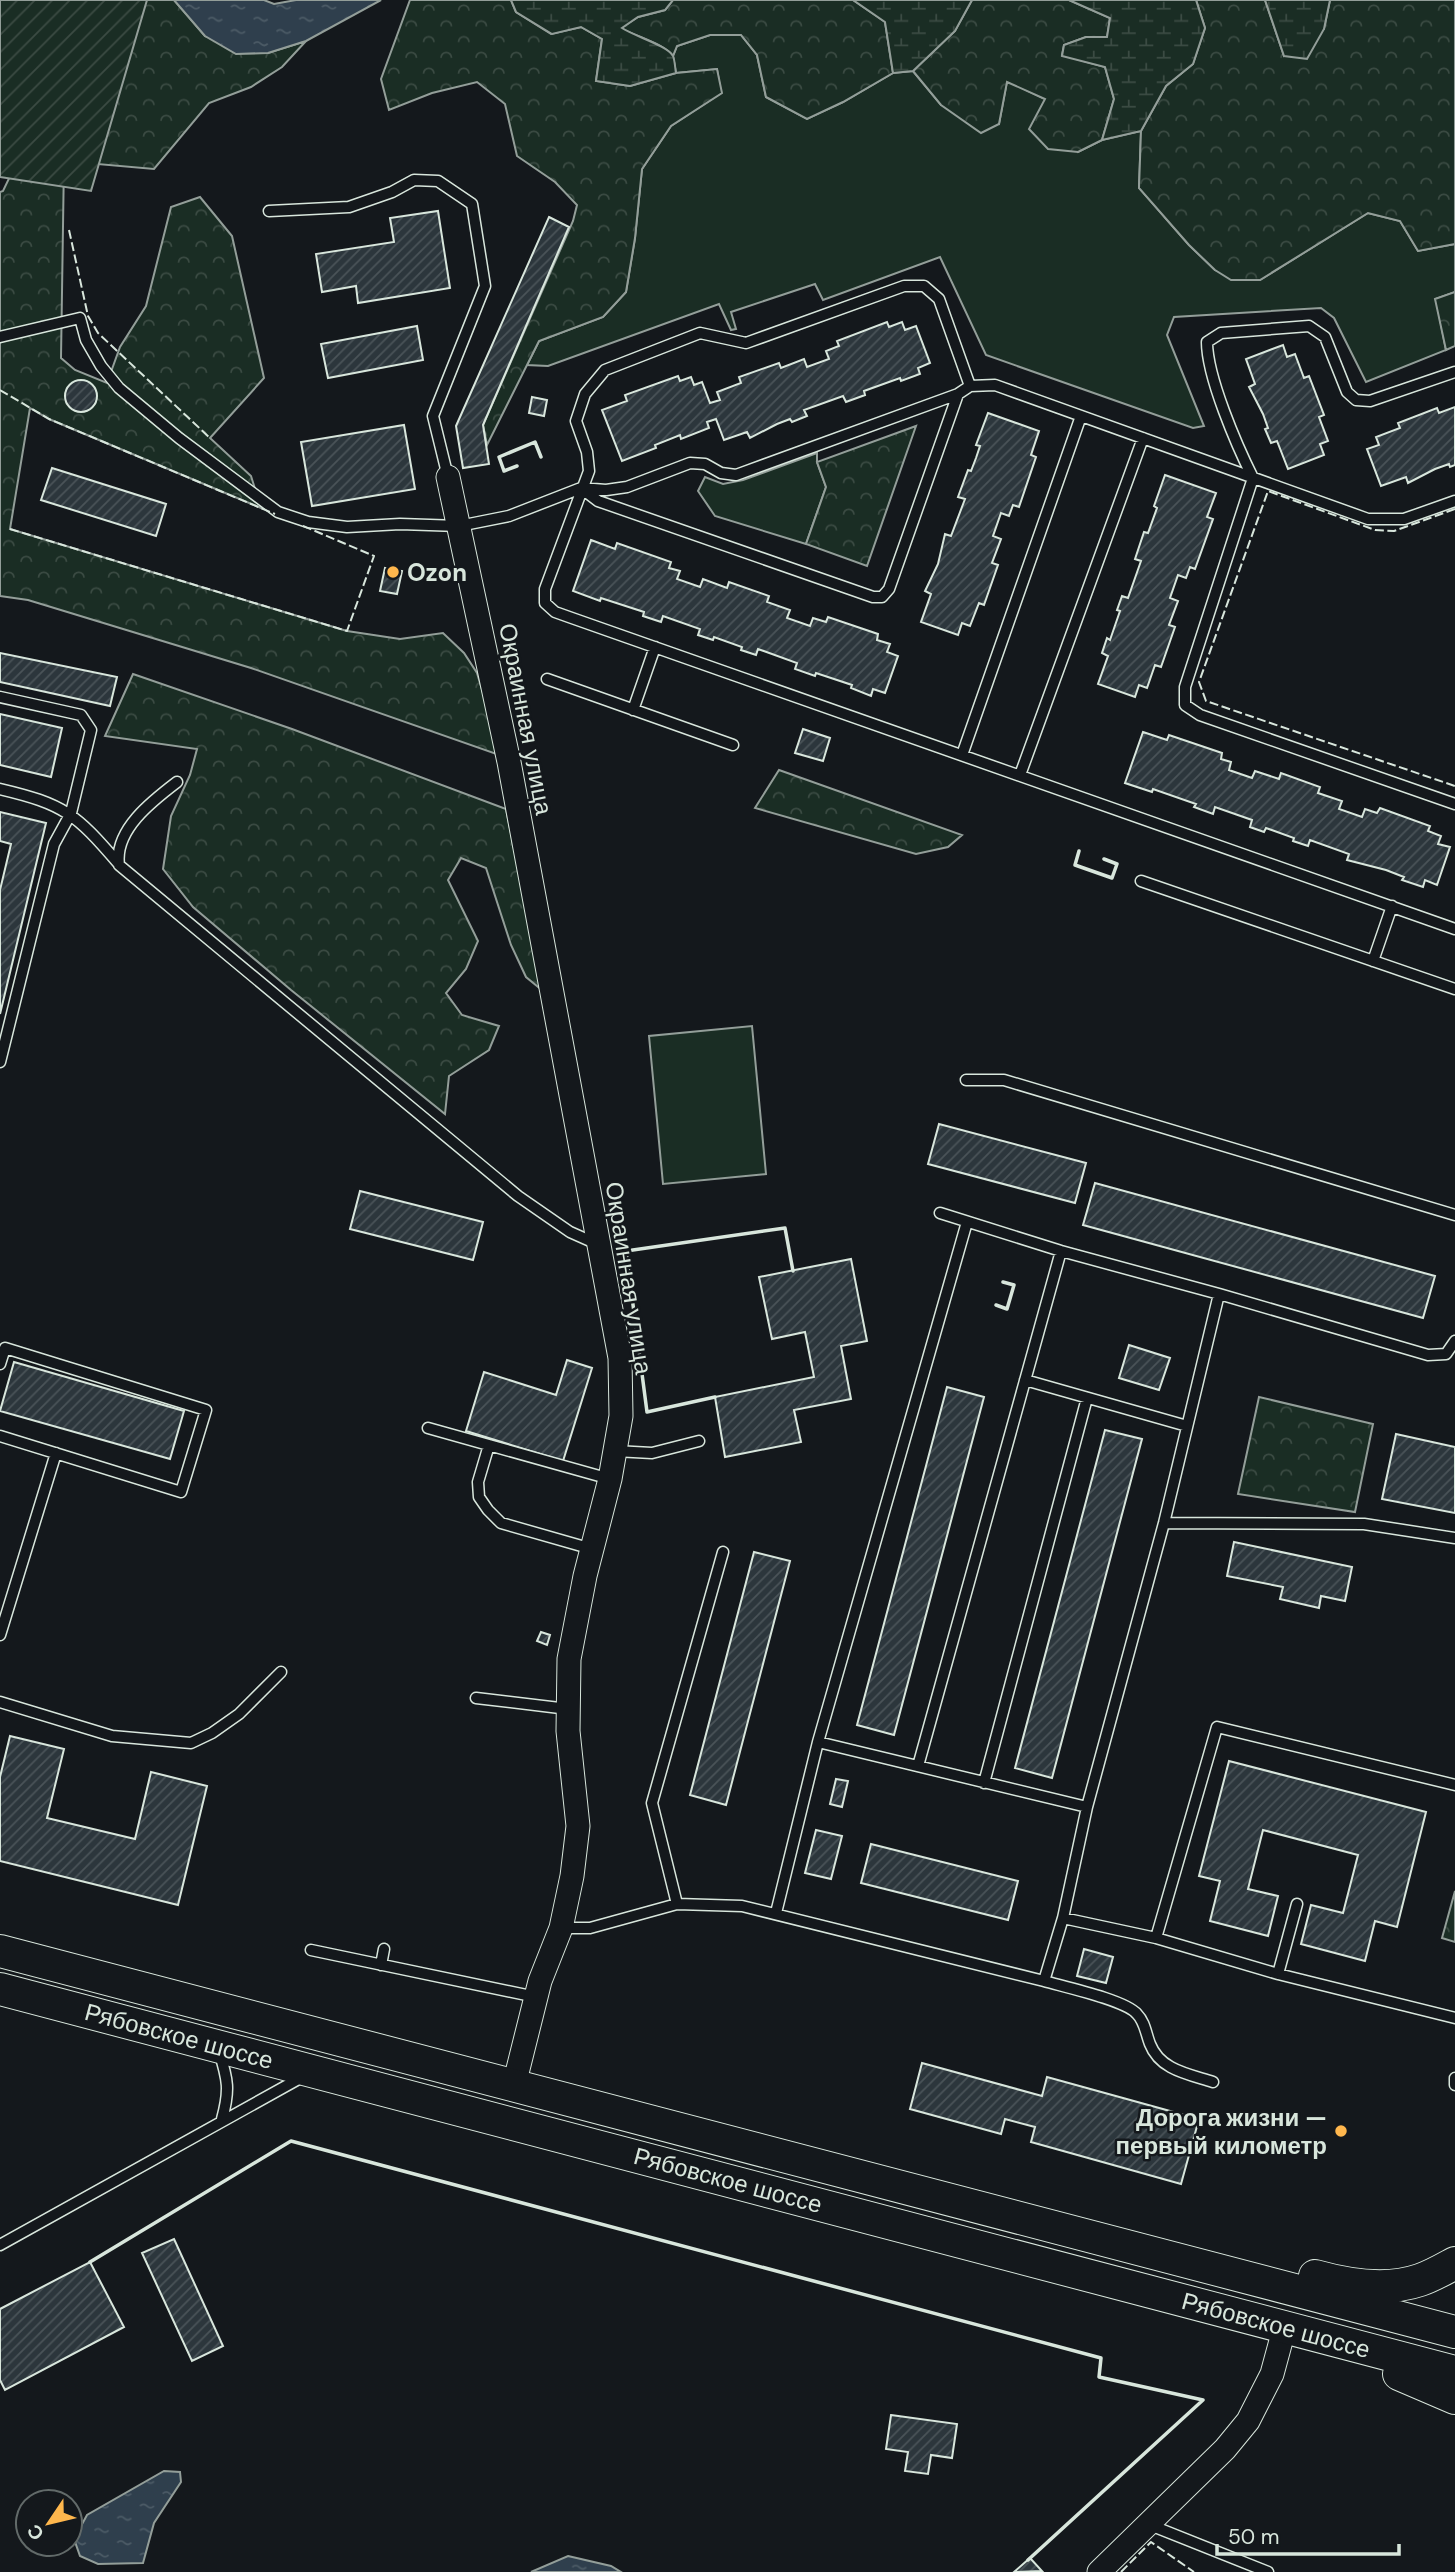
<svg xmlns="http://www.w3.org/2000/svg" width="1455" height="2572" viewBox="0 0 1455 2572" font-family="'DM Sans',sans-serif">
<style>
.grass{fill:#1a2d24;stroke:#939e99;stroke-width:2}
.forest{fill:url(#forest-crowns);stroke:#939e99;stroke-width:2}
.wetland{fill:url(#wetland-marsh);stroke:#939e99;stroke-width:2}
.garden{fill:url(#garden-furrows);stroke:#939e99;stroke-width:2}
.water{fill:url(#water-ripples);stroke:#939e99;stroke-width:2}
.building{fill:url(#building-hatch);stroke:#d8e6dc;stroke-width:2}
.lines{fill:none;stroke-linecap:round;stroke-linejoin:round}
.lane-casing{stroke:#d8e6dc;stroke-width:13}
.street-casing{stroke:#d8e6dc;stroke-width:25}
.secondary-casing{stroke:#d8e6dc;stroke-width:34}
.lane{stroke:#14181c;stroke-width:10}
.street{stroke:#14181c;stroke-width:23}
.secondary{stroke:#14181c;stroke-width:32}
.fence{stroke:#d8e6dc;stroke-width:2;stroke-dasharray:9 3.5;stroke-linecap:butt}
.wall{stroke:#d8e6dc;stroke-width:3.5}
.poi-dot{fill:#ffb74d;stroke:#14181c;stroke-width:2.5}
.labels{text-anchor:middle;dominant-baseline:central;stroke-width:5;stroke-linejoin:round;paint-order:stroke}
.poi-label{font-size:24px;font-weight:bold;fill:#d8e6dc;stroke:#14181c;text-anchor:start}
.street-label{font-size:24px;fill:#d8e6dc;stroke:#14181c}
</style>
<defs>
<pattern id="forest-crowns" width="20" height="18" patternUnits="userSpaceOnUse" patternTransform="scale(1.75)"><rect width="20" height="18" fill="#1a2d24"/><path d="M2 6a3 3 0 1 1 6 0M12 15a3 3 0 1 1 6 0" fill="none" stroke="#3b4b43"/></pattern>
<pattern id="wetland-marsh" width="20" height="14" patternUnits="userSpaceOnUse" patternTransform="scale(1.75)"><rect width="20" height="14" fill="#1a2d24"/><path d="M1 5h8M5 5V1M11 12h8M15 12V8" fill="none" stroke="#3b4b43"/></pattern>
<pattern id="garden-furrows" width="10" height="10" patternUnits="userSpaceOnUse" patternTransform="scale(1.75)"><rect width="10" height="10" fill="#1a2d24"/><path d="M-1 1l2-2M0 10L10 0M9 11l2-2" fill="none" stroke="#3b4b43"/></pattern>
<pattern id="water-ripples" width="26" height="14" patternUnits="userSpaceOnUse" patternTransform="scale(1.75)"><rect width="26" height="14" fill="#2f3f4d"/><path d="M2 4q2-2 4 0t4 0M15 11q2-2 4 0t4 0" fill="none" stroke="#4c5b66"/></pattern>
<pattern id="building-hatch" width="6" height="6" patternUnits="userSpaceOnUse" patternTransform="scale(1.75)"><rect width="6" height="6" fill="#2c363c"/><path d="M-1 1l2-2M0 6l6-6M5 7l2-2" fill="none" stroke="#4a5358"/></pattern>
</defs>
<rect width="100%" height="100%" fill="#14181c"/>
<path class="grass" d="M710,35h31l16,20 9,42 41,22 36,-17 50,-29 20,-2 28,34 58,19 8,-43 38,18 33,53 24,-12 39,-9 -2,57 50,57 26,25 45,10 108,-67 32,8 18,30 37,-7v48l-19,7 10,51 -80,32 -32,-64 -13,-10 -147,9 -7,18 37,91 -11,2 -207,-73 -46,-98 -117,43 -8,-16 -84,28 5,17 -5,1 -12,-26 -171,62 -21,-1 12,-24 64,-24 23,-25 9,-54 7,-69 29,-43 50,-33 -4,-24 -41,4 -3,-17 4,-10z
M817,453v9l9,25 -20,57 -91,-28 -17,-25 7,-14 18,7 20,-4z
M752,1026l14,148 -103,10 -14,-148z"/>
<path class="forest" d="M0,0h174l31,36 63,17 38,-12 -24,26 -31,20 -42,16 -55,66 -90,-8 -3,197 14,12 32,13 13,-36 26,-41 25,-99 29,-10 32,39 32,142 -54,60 41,38 10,32 -212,-89 -19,-11 -20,121 337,102 53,8 43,-6 21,20 13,20 25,83 -251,-88 -223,-68 -28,-4v-404l3,-1 24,-50z
M410,0h101l5,12 35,22 30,-7 21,12 -6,42 34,5 46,-13 41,-4 5,24 -51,33 -29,43 -7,69 -9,54 -23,25 -64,24 -52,104 -4,-20 90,-204 4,-16 -22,-23 -38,-26 -12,-52 -28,-22 -45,11 -43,17 -8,-31z
M673,0h180l32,22 8,51 -50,29 -36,17 -41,-22 -9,-42 -16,-20h-31l-33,11 -4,10c-10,-13 -36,-19 -52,-28l17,-11 27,-7z
M972,0h97l41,18 -3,20 -21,-1 -22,8 -2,10 43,12 9,32 -12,41 -24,12 -30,-3 -19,-20 16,-30 -38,-17 -8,42 -18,9 -40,-28 -28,-34 42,-40z
M1196,0h69l19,56 40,-27 6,-29h125v244l-37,7 -18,-30 -32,-8 -108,67h-29l-16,-10 -26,-25 -50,-57 2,-57 25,-45 27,-22 12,-36z
M1455,292v54l-9,4 -11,-51z
M916,426l-49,140 -61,-22 20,-57 -9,-25z
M133,674l159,55 214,80 37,182 -17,-14 -15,-32 -25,-77 -25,-10 -13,22 30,61 -12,28 -20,24 16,22 37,11 -10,24 -40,26 -4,38 -154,-124 -98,-83 -30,-38 8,-53 19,-41 7,-26 -92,-13z
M779,770l183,65 -14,12 -32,7 -161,-46z
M1259,1397l114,27 -18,88 -117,-18z
M1455,1891v51l-13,-4z"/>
<path class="wetland" d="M511,0h162l-8,10 -27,7 -16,11c12,8 46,18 51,28 2,5 2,12 3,17l-46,13 -34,-5 6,-42 -21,-12 -29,7 -36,-22z
M853,0h119l-17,31 -42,40 -20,2 -8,-51z
M1069,0h127l9,28 -12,36 -27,22 -25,45 -39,9 12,-41 -9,-32 -43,-11 2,-11 22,-8h21l3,-19z
M1265,0h65l-6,29 -17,30 -23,-3z"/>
<path class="garden" d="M0,0h147l-56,191 -91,-14z"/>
<path class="water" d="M174,0h90l10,4 22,-4h85l-75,41 -38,12 -32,1 -31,-18z
M164,2471l16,1 1,10 -27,41 -11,40 -45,1 -18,-8 -6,-17 13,-24z
M568,2556l43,10 10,6h-90z"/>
<path class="building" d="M438,211l12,77 -92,15 -2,-17 -34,6 -6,-38 78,-12 -4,-24z
M549,217l20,10 -86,198 6,39 -26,4 -7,-42z
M887,322l2,5 13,-5 3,8 11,-4 14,37 -12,5 2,6 -19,7 -1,-3 -36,13 1,4 -19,7 -3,-6 -39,14 3,6 -15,6 -2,-3 -13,5 -27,14 -3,-6 -23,8 -8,-21 -9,3 2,6 -28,11 -1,-4 -25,10 1,3 -34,13 -20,-51 25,-9 -2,-6 53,-19 2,5 11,-4 3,8 8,-3 8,21 10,-3 -3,-8 24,-9 -2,-6 40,-14 2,5 23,-9 3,8 22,-8 -3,-8 13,-5 -2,-5z
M417,326l6,34 -95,18 -7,-34z
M1283,345l4,12 8,-3 9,24 5,-2 15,39 -5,2 9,24 -8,3 4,11 -36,14 -11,-28 -6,2 -6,-14 3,-1 -5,-14 -14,-27 6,-3 -9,-25z
M65 396a16 16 0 1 1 32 0a16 16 0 1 1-32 0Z
M532,397l15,3 -3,16 -15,-3z
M1455,407v58l-5,2 -1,-3 -14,5 -27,14 -2,-6 -25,9 -14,-37 12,-4 -3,-8 24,-9 -2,-5 39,-15 2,5z
M988,413l51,18 -8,24 5,2 -17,50 -6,-2 -4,11 -8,-3 -8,23 8,3 -9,24 6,2 -14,40 -5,-2 -9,23 -8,-3 -4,12 -37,-13 10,-28 -6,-3 13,-27 7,-30 6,2 14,-37 -7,-2 10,-27 3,1 5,-13 4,-12 -4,-1z
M404,425l11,64 -103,17 -11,-64z
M52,468l114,36 -10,32 -115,-36z
M1165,475l51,18 -9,24 6,2 -18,50 -5,-2 -4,11 -8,-3 -8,23 8,3 -9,24 6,2 -14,40 -6,-2 -8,23 -8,-3 -4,12 -37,-13 10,-28 -6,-3 5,-15 3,2 10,-29 -3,-1 5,-14 6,2 13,-37 -6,-2 9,-27 4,1 9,-25 -3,-2z
M591,540l24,9 2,-6 54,19 -2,6 11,3 -3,8 23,8 3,-8 24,9 2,-6 40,14 -2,6 23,8 -3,8 23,8 3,-8 13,4 2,-5 50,17 -1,6 13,4 -3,8 11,4 -13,37 -12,-4 -2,7 -20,-8 1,-3 -36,-12 -1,3 -20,-7 2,-6 -39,-14 -2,6 -15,-5 1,-3 -28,-10 -1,3 -15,-5 2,-6 -37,-13 -2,6 -18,-6 1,-4 -43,-14 -1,3 -27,-10z
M385,568l17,3 -5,23 -17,-3z
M0,653l117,24 -7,29 -110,-24z
M0,714l62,14 -11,49 -51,-12z
M803,729l27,9 -7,23 -28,-8z
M1143,732l24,8 2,-5 53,18 -1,6 10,3 -2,8 23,8 3,-7 24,8 2,-6 39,14 -2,6 24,8 -3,8 23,8 3,-8 12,4 3,-5 50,18 -2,5 13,5 -3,8 12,3 -13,38 -12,-5 -2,7 -21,-7 2,-3 -18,-7 -39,-10 2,-6 -39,-14 -2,6 -15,-5 1,-3 -28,-10 -2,4 -14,-5 2,-7 -37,-13 -2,7 -19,-7 2,-3 -43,-15 -1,3 -27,-9z
M0,812l46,11 -46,191v-124l11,-46 -11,-3z
M939,1124l147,39 -11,40 -147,-39z
M1095,1183l340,93 -12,42 -340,-93z
M360,1191l123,31 -10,38 -123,-31z
M851,1259l16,82 -26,5 10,53 -57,11 7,32 -76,15 -10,-60 99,-20 -9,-45 -33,7 -13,-62z
M1129,1345l41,13 -11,32 -40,-12z
M567,1360l25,8 -29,93 -97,-30 18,-59 72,23z
M14,1362l170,49 -14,48 -170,-48z
M947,1387l37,10 -90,338 -37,-10z
M1105,1430l37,9 -90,339 -37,-10z
M1396,1434l59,13v66l-73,-14z
M1234,1542l118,25 -7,34 -24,-5 -2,12 -39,-9 3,-12 -56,-11z
M754,1552l36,9 -64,244 -36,-10z
M541,1632l9,3 -3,10 -10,-4z
M10,1736l54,13 -17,69 88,21 16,-67 56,14 -29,119 -178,-44v-84z
M1229,1761l197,51 -29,115 -22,-6 -10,40 -64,-17 10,-39 32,8 15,-58 -95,-25 -15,59 30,7 -10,40 -58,-15 10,-40 -21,-5z
M836,1779l12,2 -6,26 -12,-3z
M816,1830l26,6 -11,43 -26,-6z
M871,1844l147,37 -10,39 -147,-37z
M1084,1949l29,8 -7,26 -29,-7z
M922,2063l120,33 5,-19 152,42 -18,65 -150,-42 4,-15 -30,-8 -4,15 -91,-25z
M174,2239l49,107 -31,15 -50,-108z
M90,2262l34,65 -119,63 -5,-10v-71z
M891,2415l66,9 -5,34 -21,-3 -3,19 -23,-3 3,-19 -22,-3z
M1030,2558l12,13 -28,1z"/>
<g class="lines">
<g class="lane-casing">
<path id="lane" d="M269,211l80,-4 43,-15 22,-12 24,1 34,23 13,82 -52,130 15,61
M0,337l80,-19 6,22 15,26 18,22 60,50 99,74 30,10 39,5 53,-3 59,2 50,-10 72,-28 25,2 21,-3 63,-24 15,1 16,9 15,2 222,-81
M1455,372l-85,29 -14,-1 -9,-8 -22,-55 -16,-11 -88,7 -14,9c0,35 30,104 46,136l-68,209v18l15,10 255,89
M970,386l-31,-87 -15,-13h-20l-158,57 -46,-10 -95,37 -20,24 -9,27 11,31 2,19 -44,118v14l10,9 14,5 886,312
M581,488l17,13 275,96h9l7,-8 69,-195 12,-8 25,-1 373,134h36l51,-18
M547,679l186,66
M0,697l81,18 10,15 -20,83 -17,31 -54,218
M633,710l22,-63
M962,755l119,-339
M1020,775l123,-337
M177,782c-25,19 -63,48 -58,83l399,331 52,36 27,12
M0,789c64,15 76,25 118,74
M1141,881l314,108
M1373,961l19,-55
M966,1080h38l451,135
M940,1213l121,38 158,43
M0,1364l5,-16 201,62 -25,82 -181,-56
M1025,1380l162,46
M428,1428l182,51
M489,1445l-11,37 1,15 9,13 13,13 91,26
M615,1451l37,2 47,-12
M1164,1523l200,1 91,14
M0,1635l56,-182
M476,1698l92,11
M0,1702l112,34 79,7 21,-10 27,-19 42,-42
M818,1742l269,65
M918,1766l143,-515
M984,1783l103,-385
M677,1904l-25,-101 71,-251
M776,1913l42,-171 149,-520
M1063,1918l24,-111 77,-284 55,-229 209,61 18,-1 9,-13
M561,1928h29l87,-24 65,2 302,75 19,-63 93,20 122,36 177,44
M1156,1938l61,-211 238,58
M311,1950l225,47
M381,1965l3,-16
M1278,1974l19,-70
M1044,1981c21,6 81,19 93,33 8,8 9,20 13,30 10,26 38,30 63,38
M219,2051c9,29 11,39 3,68
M1455,2078v7
M0,2245l304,-169
M1150,2525l118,47"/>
</g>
<g class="street-casing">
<path id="street" d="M448,477l61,285 111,596 1,58 -11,63 -25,97 -16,83 -1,72 10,95 -6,50 -11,52 -21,53 -26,104
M1099,2572l126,-123 23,-28 24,-47 13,-48"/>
</g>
<g class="secondary-casing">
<path id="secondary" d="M0,1951l1455,381
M0,1989l1455,383
M1315,2276c32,9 73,15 105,4 12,-4 24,-11 35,-17
M1399,2374l56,24"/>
</g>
<use href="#lane" class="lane"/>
<use href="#street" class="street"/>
<use href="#secondary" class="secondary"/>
<path class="fence" d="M69,230l19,86 10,17 112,105
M0,390l49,29 226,95
M1455,509l-61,22 -19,-1 -107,-39 -69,191 7,19 249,85
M10,529l337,102 27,-75 -73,-31
M1121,2572l30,-30 43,30"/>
<path class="wall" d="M517,466l-13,5 -5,-14 36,-15 6,15
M1079,851l-4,14 37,13 5,-14 -13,-5
M996,1305l11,4 7,-24 -11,-3
M715,1397l-68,15 -21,-161 159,-23 8,43
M90,2262l201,-121 810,217 -2,19 104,23 -175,160"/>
</g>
<g class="poi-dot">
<circle cx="393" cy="572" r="7"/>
<circle cx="1341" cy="2131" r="7"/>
</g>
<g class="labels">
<g class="poi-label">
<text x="407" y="572">Ozon</text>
<text x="1327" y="2117" text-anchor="end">Дорога жизни —<tspan x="1327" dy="28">первый километр</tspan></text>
</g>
<g class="street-label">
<text transform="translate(526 719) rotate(79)">Окраинная улица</text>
<text transform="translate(629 1278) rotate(81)">Окраинная улица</text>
<text transform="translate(179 2036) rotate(15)">Рябовское шоссе</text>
<text transform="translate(728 2180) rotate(15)">Рябовское шоссе</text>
<text transform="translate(1276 2325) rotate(15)">Рябовское шоссе</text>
</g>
</g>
<g transform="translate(49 2523) rotate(235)"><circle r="33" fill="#14181c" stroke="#626a69" stroke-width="2"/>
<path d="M0-5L12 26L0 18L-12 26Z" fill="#ffb74d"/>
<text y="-10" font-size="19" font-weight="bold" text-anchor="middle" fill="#d8e6dc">С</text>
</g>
<path d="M1217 2544v10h182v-10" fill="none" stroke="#d8e6dc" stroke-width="3.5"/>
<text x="1228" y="2544" font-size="21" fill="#d8e6dc" stroke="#14181c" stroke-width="5" paint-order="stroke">50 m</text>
</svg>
